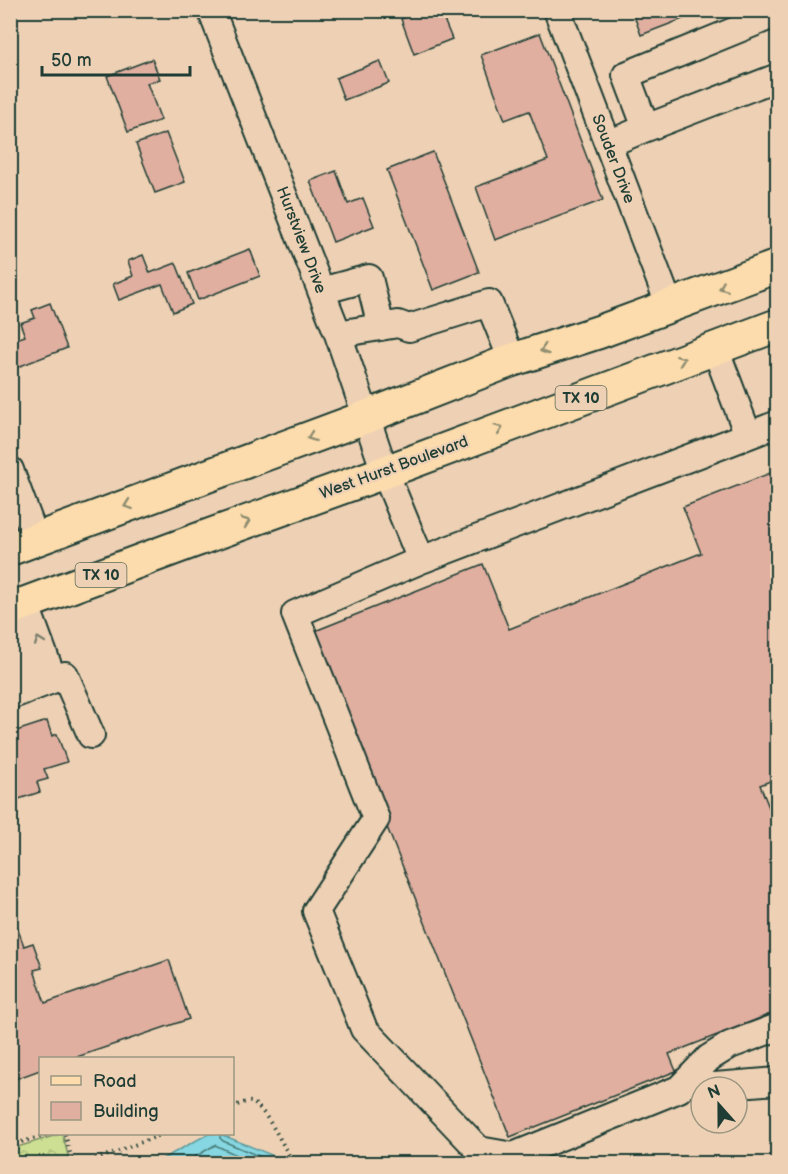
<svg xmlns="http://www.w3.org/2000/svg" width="788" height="1174" viewBox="0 0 788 1174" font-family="'Balsamiq Sans',sans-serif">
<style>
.park{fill:url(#park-crowns);stroke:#768e64;stroke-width:1.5}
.water{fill:#86d7e1;stroke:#5d999c;stroke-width:1.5}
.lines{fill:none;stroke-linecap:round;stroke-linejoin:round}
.shore{stroke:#487b79;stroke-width:1.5}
.building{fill:#e0afa0;stroke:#1f3d34;stroke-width:1.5}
.minor-casing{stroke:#1f3d34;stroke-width:30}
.major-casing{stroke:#1f3d34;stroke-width:36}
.path{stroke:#1f3d34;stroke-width:4;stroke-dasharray:1.5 4.5;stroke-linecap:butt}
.minor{stroke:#eed1b4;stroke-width:26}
.major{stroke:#fcdcac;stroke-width:32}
.oneway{stroke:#8e8c70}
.oneway2{stroke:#7c806e}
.labels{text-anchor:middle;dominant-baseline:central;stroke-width:4.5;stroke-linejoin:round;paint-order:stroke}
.shield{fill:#eed1b4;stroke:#5d695a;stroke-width:1.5}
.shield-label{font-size:15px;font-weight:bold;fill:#1f3d34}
.street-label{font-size:16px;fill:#1f3d34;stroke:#eed1b4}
</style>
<defs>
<pattern id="park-crowns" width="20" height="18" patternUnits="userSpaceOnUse" patternTransform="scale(1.5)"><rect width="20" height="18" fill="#cddf93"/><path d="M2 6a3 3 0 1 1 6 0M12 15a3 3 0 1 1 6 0" fill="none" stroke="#b0c07f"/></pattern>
</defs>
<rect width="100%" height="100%" fill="#eed1b4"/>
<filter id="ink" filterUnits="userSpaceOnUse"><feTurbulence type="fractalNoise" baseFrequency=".0167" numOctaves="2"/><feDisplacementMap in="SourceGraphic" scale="12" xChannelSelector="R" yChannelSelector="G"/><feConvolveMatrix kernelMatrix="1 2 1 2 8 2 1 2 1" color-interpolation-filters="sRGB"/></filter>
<g filter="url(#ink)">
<path class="park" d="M60,1134l3,2 7,27h-59v-14z"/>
<path class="water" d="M208,1134h12l54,22 3,7h-122z"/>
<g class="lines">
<path class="shore" d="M220,1134v4l3,3 45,19 2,4
M183,1164l32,-19 41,19"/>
</g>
<path class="building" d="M424,10h16l12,29 -38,15 -13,-35z
M632,10h74l-65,25z
M540,33l63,167 -108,40 -19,-53 72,-27 -19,-49 -24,9 -24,-65z
M152,59l8,20 -13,4 14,37 -33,12 -21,-56z
M380,61l9,22 -45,17 -8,-22z
M166,133l19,49 -30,11 -19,-49z
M433,152l46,120 -46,18 -46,-120z
M336,171l12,33 15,-6 11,28 -41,16 -23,-61z
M250,249l10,27 -62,24 -10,-27z
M143,255l7,18 26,-10 16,41 -19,8 -11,-28 -43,16 -6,-16 20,-8 -5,-15z
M50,303l17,45 -57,22v-29l15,-5 -5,-13 15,-5 -3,-8z
M778,470v308l-18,7 18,45v181l-109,43 7,17 -166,66 -200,-504 173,-69 26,65 192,-76 -18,-46z
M47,721l5,15 5,-2 10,28 -23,7 4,10 -11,3 3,10 -30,10v-69z
M10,908l14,38 9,-3 9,25 -8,2 11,33 124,-43 20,59 -115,39h-34v12l-30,11z"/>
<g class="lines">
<g class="minor-casing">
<path id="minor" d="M211,10l127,324 47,138 36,88 357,-136
M557,10l113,297
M646,128l-20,-53 152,-62
M608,144l38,-16 132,-51
M321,291l48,-13 12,49
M338,334l60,-10 11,4 80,-25 23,57
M715,348l33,87
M10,470l26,70
M421,560l-126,54 81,205 -60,92 48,118 115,121 34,6 166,-67 30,-31 21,-13 48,-18
M25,603l28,76
M10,633l21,55
M10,696l55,-21 26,60
M702,1087l76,-6"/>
</g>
<g class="major-casing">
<path id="major" d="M10,549l356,-132 146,-57 87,-28 179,-66
M10,609l181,-67 194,-70 393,-147"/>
</g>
<path class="path" d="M232,1107c6,-2 13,-6 19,-5 13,3 35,49 43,62
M65,1134l8,30
M10,1145l41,-11
M84,1164l79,-30"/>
<use href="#minor" class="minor"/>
<use href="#major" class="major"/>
</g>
<defs><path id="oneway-chevron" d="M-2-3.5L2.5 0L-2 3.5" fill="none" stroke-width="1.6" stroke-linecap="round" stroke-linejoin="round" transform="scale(1.5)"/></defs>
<g class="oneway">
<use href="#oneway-chevron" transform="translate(723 287) rotate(159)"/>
<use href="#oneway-chevron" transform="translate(544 350) rotate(162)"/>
<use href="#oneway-chevron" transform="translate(681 360) rotate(-20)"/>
<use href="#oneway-chevron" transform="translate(499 429) rotate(-21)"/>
<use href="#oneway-chevron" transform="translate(311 437) rotate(160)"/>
<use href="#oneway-chevron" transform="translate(128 505) rotate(160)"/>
<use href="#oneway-chevron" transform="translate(246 522) rotate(-20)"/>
</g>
<use class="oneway2" href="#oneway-chevron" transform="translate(39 641) rotate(-110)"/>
</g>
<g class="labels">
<g class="shield">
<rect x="555.5" y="386" width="51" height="24" rx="4.5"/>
<rect x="75.5" y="563" width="51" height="24" rx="4.5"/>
</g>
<g class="shield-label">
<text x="581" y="398">TX 10</text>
<text x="101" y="575">TX 10</text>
</g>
<g class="street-label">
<text transform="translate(613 159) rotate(69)">Souder Drive</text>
<text transform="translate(301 240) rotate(69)">Hurstview Drive</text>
<text transform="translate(394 468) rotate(-20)">West Hurst Boulevard</text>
</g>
</g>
<rect width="788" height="1174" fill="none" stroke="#eed1b4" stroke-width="36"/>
<rect x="18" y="18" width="752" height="1138" fill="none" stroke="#1f3d34" stroke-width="2" filter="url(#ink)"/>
<rect x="39" y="1057" width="195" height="78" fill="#eed1b4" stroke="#9b9681" stroke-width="1.5"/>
<rect x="51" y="1076" width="30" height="9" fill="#fcdcac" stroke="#9b9681" stroke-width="1.5"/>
<text x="93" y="1087" font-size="18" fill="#1f3d34">Road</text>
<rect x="51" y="1102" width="30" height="18" fill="#e0afa0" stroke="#9b9681" stroke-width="1.5"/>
<text x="93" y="1117" font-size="18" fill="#1f3d34">Building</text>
<g transform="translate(719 1105) rotate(339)"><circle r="28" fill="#eed1b4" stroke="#9b9681" stroke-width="1.5"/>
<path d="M0-4.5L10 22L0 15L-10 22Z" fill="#1f3d34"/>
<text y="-9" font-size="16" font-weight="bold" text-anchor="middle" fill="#1f3d34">N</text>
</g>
<path d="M42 66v9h148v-9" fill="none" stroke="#1f3d34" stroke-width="3"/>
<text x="51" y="66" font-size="18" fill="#1f3d34" stroke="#eed1b4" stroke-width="4.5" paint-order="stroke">50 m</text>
</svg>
